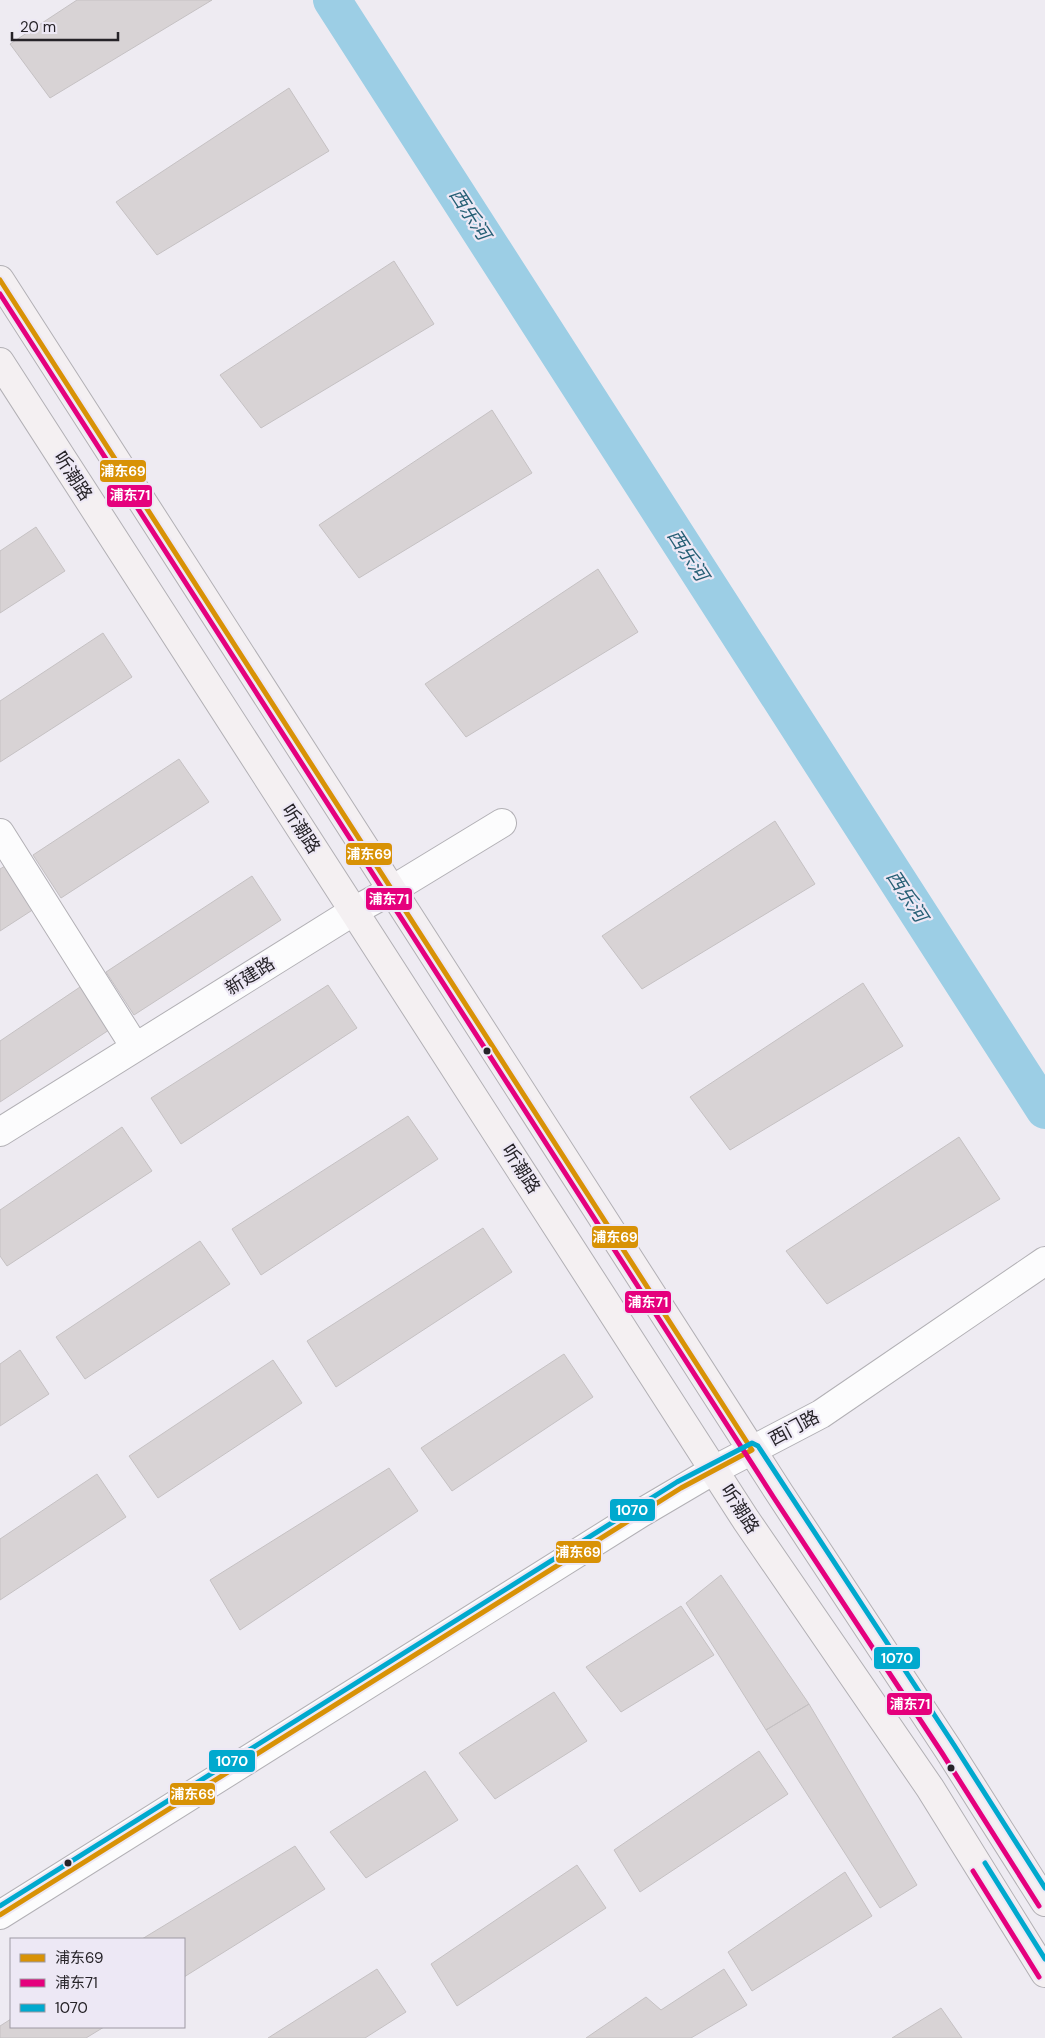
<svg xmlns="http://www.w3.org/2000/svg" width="1045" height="2038" viewBox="0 0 1045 2038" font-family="'DM Sans','Noto Sans SC',sans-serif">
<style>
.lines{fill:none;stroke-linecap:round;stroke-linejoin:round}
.canal{stroke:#9ccee5;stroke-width:38}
.building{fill:#d8d3d5;stroke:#c5c1c3}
.street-casing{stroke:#b2b0b5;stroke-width:30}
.secondary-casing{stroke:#b2b0b5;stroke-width:30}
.street{stroke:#fcfcfd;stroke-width:28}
.secondary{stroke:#f4f0f2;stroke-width:28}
.bus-1-casing{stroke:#ede8f5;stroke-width:9}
.bus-2-casing{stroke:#ede8f5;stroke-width:9}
.bus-3-casing{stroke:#ede8f5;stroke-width:9}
.bus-1{stroke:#d89206;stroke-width:5}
.bus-2{stroke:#e5007d;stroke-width:5}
.bus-3{stroke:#00a9ce;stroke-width:5}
.bus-dot{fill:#262328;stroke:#ede8f5;stroke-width:2}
.labels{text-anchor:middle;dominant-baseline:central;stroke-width:4.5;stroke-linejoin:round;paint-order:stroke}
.street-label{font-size:18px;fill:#262328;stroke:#ede8f5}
.water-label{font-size:19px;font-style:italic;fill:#265f75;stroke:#ede8f5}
.line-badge{stroke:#ede8f5;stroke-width:2}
.badge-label{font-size:14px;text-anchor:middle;font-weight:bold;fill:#fff}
</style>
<rect width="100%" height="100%" fill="#eeebf2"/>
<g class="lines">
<path class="canal" d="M332,0l713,1110"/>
</g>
<path class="building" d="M77,0h135l-162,98 -40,-54z
M289,88l40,63 -172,104 -41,-53z
M394,261l40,63 -173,104 -41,-53z
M492,410l40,63 -173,105 -40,-53z
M36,527l29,44 -65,42v-62z
M598,569l40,63 -172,105 -41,-53z
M103,633l29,44 -132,85v-61z
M179,759l30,43 -148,96 -28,-43z
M775,821l40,63 -173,105 -40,-53z
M5,866l29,43 -34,22v-62z
M252,876l29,44 -147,95 -28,-43z
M863,983l40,63 -173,104 -40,-53z
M83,985l29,43 -112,74v-61z
M328,985l29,43 -176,116 -30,-46z
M408,1116l30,43 -177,116 -29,-46z
M122,1127l30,44 -145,95 -7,-10v-46z
M959,1137l41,62 -173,105 -41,-53z
M483,1228l29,44 -176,115 -29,-46z
M200,1241l30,43 -145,95 -29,-42z
M20,1350l29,44 -49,32v-62z
M564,1354l29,43 -141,94 -31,-43z
M273,1360l29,43 -144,95 -29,-42z
M389,1468l29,43 -178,119 -30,-50z
M97,1474l29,43 -126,83v-61z
M721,1575l88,129 -43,26 -80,-127z
M681,1606l33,49 -93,57 -35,-45z
M554,1692l33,49 -92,58 -36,-46z
M809,1704l108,181 -37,23 -114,-178z
M759,1751l29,43 -148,98 -26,-42z
M425,1771l33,49 -92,58 -36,-46z
M295,1846l30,43 -141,88v-38h-42z
M577,1865l29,43 -149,98 -26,-42z
M845,1872l27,44 -120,75 -24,-39z
M377,1969l29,43 -41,26h-97z
M724,1969l23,36 -56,33h-105l60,-41 15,13z
M941,2008l21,30h-70z
M11,2019v8h93l-18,11h-86v-12z"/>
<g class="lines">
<g class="street-casing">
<path id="street" d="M0,833l135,214
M0,1132l354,-221 38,-21 110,-67
M0,1915l641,-402 73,-43 107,-56 224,-153"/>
</g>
<g class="secondary-casing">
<path id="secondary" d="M0,280l780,1214 168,255 97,153
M0,362l746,1158 184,268 115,185"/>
</g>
<use href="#street" class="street"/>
<use href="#secondary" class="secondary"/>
<g class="bus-1-casing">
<path id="bus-1" d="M0,280l752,1170 -71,38 -681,427"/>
</g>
<g class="bus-2-casing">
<path id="bus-2" d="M0,294l774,1204 168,255 97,153
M973,1871l66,106"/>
</g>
<g class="bus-3-casing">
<path id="bus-3" d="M985,1863l60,96
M0,1906l677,-424 75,-39 6,3 196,299 91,143"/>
</g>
<use href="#bus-1" class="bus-1"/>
<use href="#bus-2" class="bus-2"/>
<use href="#bus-3" class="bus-3"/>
</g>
<g class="bus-dot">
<circle cx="487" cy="1051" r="4.5"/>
<circle cx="951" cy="1768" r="4.5"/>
<circle cx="68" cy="1863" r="4.5"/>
</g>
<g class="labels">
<g class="street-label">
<text transform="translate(73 476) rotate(57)">听潮路</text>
<text transform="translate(301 829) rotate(57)">听潮路</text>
<text transform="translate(250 976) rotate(-32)">新建路</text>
<text transform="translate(521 1169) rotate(57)">听潮路</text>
<text transform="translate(794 1428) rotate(-28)">西门路</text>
<text transform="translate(740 1509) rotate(57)">听潮路</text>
</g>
<g class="water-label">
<text transform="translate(470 214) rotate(57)">西乐河</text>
<text transform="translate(688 555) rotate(57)">西乐河</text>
<text transform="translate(907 896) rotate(57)">西乐河</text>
</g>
</g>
<g class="line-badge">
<rect x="99" y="459" width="48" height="24" rx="5" fill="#d89206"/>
<rect x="106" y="484" width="47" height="24" rx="5" fill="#e5007d"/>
<rect x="345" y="842" width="48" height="24" rx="5" fill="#d89206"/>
<rect x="365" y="887" width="48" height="24" rx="5" fill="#e5007d"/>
<rect x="591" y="1225" width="48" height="24" rx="5" fill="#d89206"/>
<rect x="624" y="1290" width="48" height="24" rx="5" fill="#e5007d"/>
<rect x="609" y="1498" width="47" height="24" rx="5" fill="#00a9ce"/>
<rect x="555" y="1540" width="47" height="24" rx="5" fill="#d89206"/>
<rect x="873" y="1646" width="48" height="24" rx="5" fill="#00a9ce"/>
<rect x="886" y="1692" width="47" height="24" rx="5" fill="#e5007d"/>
<rect x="208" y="1749" width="48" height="24" rx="5" fill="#00a9ce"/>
<rect x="169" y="1782" width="47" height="24" rx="5" fill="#d89206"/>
</g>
<g class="badge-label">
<text x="123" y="476">浦东69</text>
<text x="130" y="500">浦东71</text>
<text x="369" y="859">浦东69</text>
<text x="389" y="904">浦东71</text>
<text x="615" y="1242">浦东69</text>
<text x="648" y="1307">浦东71</text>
<text x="632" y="1515">1070</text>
<text x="578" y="1557">浦东69</text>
<text x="897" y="1663">1070</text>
<text x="910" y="1709">浦东71</text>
<text x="232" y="1766">1070</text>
<text x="193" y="1799">浦东69</text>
</g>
<rect x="10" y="1938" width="175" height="90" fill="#ede8f5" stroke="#9d99a3"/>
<rect x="20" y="1954" width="25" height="8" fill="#d89206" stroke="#9d99a3"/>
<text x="55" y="1963" font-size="15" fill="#262328">浦东69</text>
<rect x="20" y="1979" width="25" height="8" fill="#e5007d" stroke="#9d99a3"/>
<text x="55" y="1988" font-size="15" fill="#262328">浦东71</text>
<rect x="20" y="2004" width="25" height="8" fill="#00a9ce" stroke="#9d99a3"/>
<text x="55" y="2013" font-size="15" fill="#262328">1070</text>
<path d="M12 32v8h106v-8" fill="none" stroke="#262328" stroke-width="2.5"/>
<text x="20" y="32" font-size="15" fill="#262328" stroke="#ede8f5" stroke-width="4" paint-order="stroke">20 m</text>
</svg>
